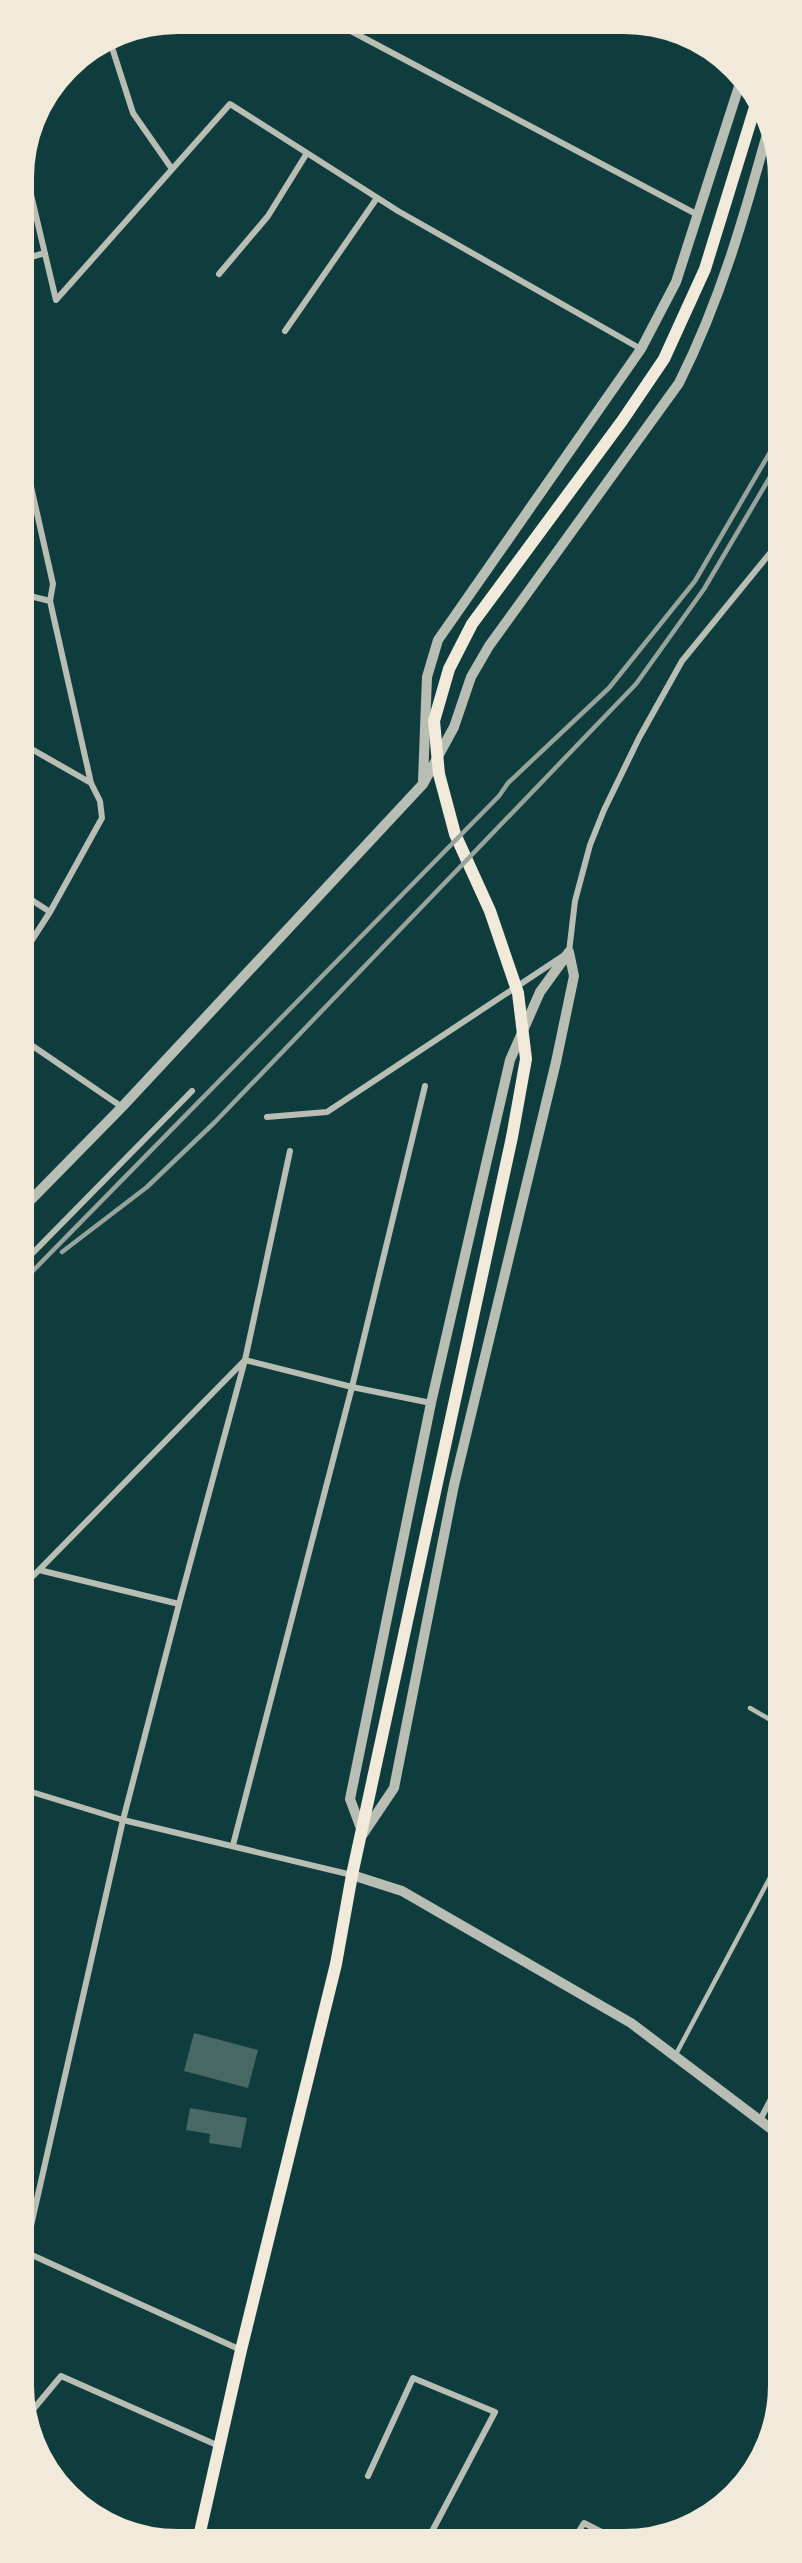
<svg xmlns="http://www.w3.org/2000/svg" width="802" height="2563" viewBox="0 0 802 2563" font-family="'Source Serif 4',serif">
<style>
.building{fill:#486865}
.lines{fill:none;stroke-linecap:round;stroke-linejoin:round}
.service{stroke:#b8beb3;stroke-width:4.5}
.minor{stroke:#b8beb3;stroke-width:6}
.tertiary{stroke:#b8beb3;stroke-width:10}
.secondary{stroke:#f1e9da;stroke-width:12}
.rail{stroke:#97a49c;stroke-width:4.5}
.rim{fill:none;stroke:#f1e9da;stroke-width:8}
</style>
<rect width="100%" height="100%" fill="#0f3d3e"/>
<path class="building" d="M194,2033l64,17 -10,38 -64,-17z
M190,2108l57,10 -6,30 -32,-5 1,-9 -24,-4z"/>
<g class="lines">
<path class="service" d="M750,1708l31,18
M675,2056l107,-201"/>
<path class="minor" d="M332,21l366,194
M109,38l24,75 39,56
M22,157l34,143 174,-196 168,107 243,138
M20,260l25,-7
M219,274l49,-58 39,-63
M285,331l92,-133
M20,438l33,146 -3,17 41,182 9,18 2,17 -52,94
M20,590l10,6 20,5
M21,743l70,40
M21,893l29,19 -29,45
M21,1038l101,69
M267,1117l60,-5 242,-160 6,-51 15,-56 14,-35 35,-72 43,-77 98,-120
M290,1151l-45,209 107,27 79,16
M21,1265l171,-174
M39,1570l206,-210
M22,1587l17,-17 140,34 -56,216 -98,432
M179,1604l66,-244
M22,1789l101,31 229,55
M233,1845l119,-458 73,-301
M760,2120l22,-42
M23,2251l218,99
M28,2426l3,-14 30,-36 158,70
M368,2476l45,-98 82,34 -68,129
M573,2541l11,-18 35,18"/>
<path class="tertiary" d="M423,781l4,-104 11,-37 203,-291 35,-67 66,-205
M21,1210l101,-103 301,-323 31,-57 17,-50 18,-31 190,-263c42,-84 65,-166 90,-256
M362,1831l-12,-32 81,-396 79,-343 30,-68 29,-40
M363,1834l31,-46 60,-303 102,-423 18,-86 -5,-24
M352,1875l50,16 229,132 151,114"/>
<path class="secondary" d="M198,2541l43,-191 95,-386 16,-89 160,-738 14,-78 -8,-66 -28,-82 -35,-77 -16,-60 -5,-53 15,-52 23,-45 150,-203 42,-62 41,-90 51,-165"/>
<path class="rail" d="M62,1252l85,-65 68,-65 421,-438 68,-95 76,-129
M21,1283l478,-487 9,-13 101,-95 86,-107 85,-146"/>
</g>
<path d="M0 0H802V2563H0ZM178 30H624A148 148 0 0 1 772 178V2385A148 148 0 0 1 624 2533H178A148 148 0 0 1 30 2385V178A148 148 0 0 1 178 30Z" fill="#f1e9da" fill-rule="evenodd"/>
<path class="rim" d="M178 30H624A148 148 0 0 1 772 178V2385A148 148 0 0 1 624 2533H178A148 148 0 0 1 30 2385V178A148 148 0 0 1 178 30Z"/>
</svg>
